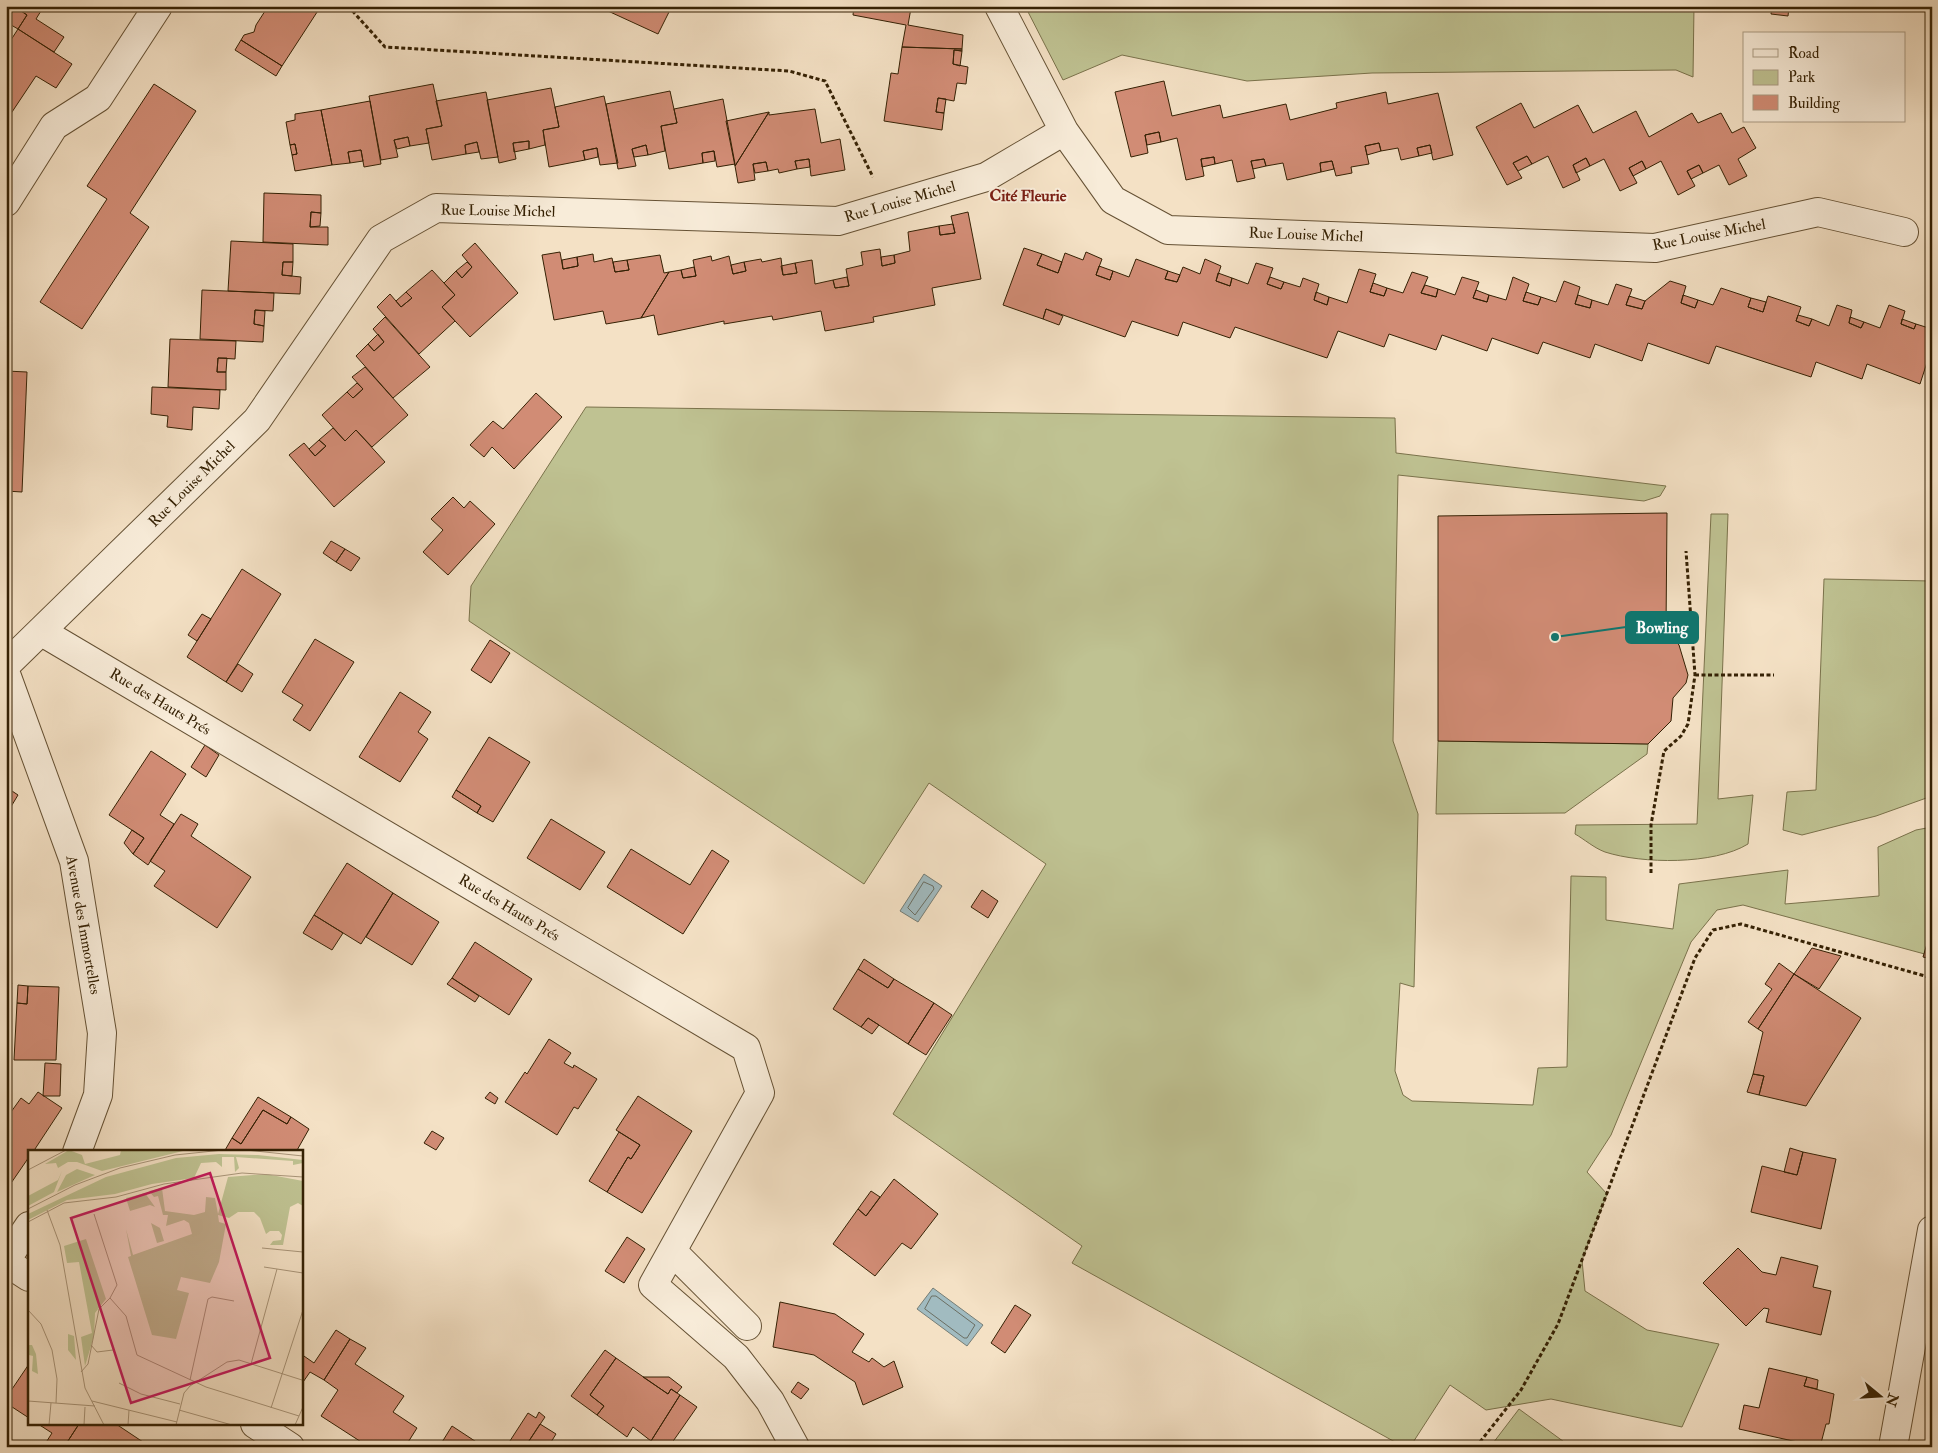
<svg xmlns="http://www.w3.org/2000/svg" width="1938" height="1453" viewBox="0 0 1938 1453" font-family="'IM FELL Double Pica',serif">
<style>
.green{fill:#bfc292;stroke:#7a724b}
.water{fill:#a1bbc0;stroke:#767d75}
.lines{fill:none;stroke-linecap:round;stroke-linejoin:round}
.shore{stroke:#6b6e62;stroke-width:1}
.building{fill:#d18c75;stroke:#352104}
.minor-casing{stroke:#655134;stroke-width:30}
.path{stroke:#352104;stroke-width:3;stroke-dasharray:4 2.5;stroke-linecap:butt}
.minor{stroke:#f8ecd9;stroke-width:28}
.labels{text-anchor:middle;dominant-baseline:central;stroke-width:4;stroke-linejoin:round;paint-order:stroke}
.street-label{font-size:15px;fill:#352104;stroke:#f8ecd9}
.neighbourhood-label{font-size:16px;font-weight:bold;fill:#7a1f14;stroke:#f8ecd9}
.inset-road{fill:none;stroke:#a89478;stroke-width:1}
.view{fill:#c2185b;fill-opacity:0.15;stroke:#c2185b;stroke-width:2.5}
.inset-edge{fill:none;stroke:#352104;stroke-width:2.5}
.leader{fill:none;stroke:#0f766e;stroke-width:2}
.callout-dot{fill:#0f766e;stroke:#f8ecd9;stroke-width:2}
.callout{fill:#0f766e;stroke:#0f766e;stroke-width:2}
.callout-label{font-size:16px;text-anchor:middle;font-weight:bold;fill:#fff}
</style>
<rect width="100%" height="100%" fill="#f4e1c5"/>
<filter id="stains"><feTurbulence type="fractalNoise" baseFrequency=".004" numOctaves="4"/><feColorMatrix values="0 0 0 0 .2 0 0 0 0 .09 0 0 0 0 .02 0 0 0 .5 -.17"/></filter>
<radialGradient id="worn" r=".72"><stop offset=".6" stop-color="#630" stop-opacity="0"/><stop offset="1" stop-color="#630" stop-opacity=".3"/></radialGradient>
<path class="green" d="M1025,6h669l-1,71 -17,-7 -304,3 -125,8 -125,-26 -59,25z
M586,407l809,11 1,35 270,33 -6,10 -16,5 -246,-26 -5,266 25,73 -4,173 -14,-4 -5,88 8,24 9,6 121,4 5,-37 29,-1 4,-191 35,1v43l67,9 6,-45 109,-14 -3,34 94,-8 -1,-49 38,-17 16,-3v129l-189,-51 -26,5 -26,32 -80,193 -24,37 20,22 -25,66 3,31 62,39 72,14 -37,83 -131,-28 -65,11 -36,-25 -40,62h-6l-332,-184 10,-17 -189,-132 153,-250 -117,-81 -65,101 -395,-263 2,-35z
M1711,514h17l-10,285 35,-4 -5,49c-34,21 -106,20 -143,8 -11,-4 -21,-13 -30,-18l1,-9 121,-1z
M1824,579l108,2v215l-56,20 -74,19 -19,-5 4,-38 29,-2z
M1438,741l210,3 -1,10 -82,59 -129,1z
M1519,1409l52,38h-81z"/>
<path class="water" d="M924,874l18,12 -24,36 -18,-11z
M933,1288l50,37 -16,21 -50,-37z"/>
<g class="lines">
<path class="shore" d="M924,882l9,4 1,3 -19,26 -7,-7z
M932,1296h4l39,29 -8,13h-3l-39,-29z"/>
</g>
<path class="building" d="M14,6h30l-8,13 28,18 -10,15 -36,-23 9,-14z
M270,6h51l-39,60 -41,-26 3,-5 10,-3 2,-7 11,-17z
M610,6h62l-14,28 -50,-23z
M854,6h47l10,2 -3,17 55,10 -1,14 -60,-2 4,-22 -53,-10z
M1772,6l17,1 -1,9 -17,-2z
M15,7l12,8 -9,14 -12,-7z
M18,29l54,35 -16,24 -20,-12 -30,45v-80l3,2z
M241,40l41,26 -6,10 -41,-26z
M902,47l60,2v2l-8,-1 -1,14 15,3 -2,17 -9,-1 -3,18 -16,-3 -2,14 8,1 -2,17 -58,-9 7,-48 7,1z
M954,50l8,1 -2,15 -7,-2z
M1164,81l8,35 48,-11 3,13 63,-14 4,16 47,-12 -1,-5 50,-11 2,12 50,-11 15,62 -20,5 -3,-15 -13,3 2,8 -18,4 -3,-12 -17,3 -2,-8 -14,3 4,18 -18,3 1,6 -16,3 -4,-15 -12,2 1,9 -34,8 -4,-17 -17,3 -2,-7 -13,2 4,17 -18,4 -5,-22 -17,4 -1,-7 -13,2 3,17 -18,4 -9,-42 -16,4 -2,-10 -14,3 3,18 -17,4 -16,-65z
M154,84l42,27 -66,102 19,14 -67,102 -42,-27 67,-103 -20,-13z
M433,84l9,42 -16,3 3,14 -19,3 -2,-9 -14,3 4,17 -17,3 -12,-64z
M551,88l8,39 -16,3 2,15 -16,4v-8l-16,2 3,16 -17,4 -12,-63z
M670,91l7,32 -16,3 4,25 -17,4 -2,-10 -14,4 4,17 -18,3 -12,-65z
M486,92l12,65 -17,2 -4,-17 -12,3 1,9 -34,6 -6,-31 16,-3 -6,-25z
M604,96l14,67 -18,2 -3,-17 -14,3 2,9 -36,7 -6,-37 16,-3 -4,-20z
M938,98l8,1 -2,14 -8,-1z
M723,99l12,65 -18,3 -3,-16 -12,2 1,10 -34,6 -8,-43 16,-3 -3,-14z
M370,101l11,63 -17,3 -3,-17 -13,2 2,11 -18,2 -11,-55z
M1521,103l13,25 44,-23 15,28 43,-22 13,26 43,-24 6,10 23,-10 11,20 12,-6 12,21 -18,11 9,17 -18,9 -10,-20 -16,8 -4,-8 -12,6 8,15 -17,9 -17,-34 -15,8 -4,-8 -13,7 8,15 -17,8 -16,-32 -14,7 -4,-8 -13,7 7,15 -17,8 -15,-32 -16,8 -5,-8 -14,7 9,15 -15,7 -31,-58z
M815,109l6,34 19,-4 5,31 -34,6 -2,-17 -14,2 2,8 -18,4 -1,-4 -10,2 -2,-9 -13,2 2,16 -17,3 -3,-17 34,-54v3z
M321,110l11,55 -37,6 -3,-16 5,-1 -2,-10 -5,1 -4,-23 9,-2v-6z
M769,112l-34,54 -9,-45z
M1159,132l2,10 -14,3 -2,-10z
M408,137l2,9 -13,3 -3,-9z
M529,141v8l-15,3 -1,-9z
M477,142l2,10 -13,2 -1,-9z
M1379,143l2,8 -14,4 -2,-9z
M295,144l2,10 -5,1 -2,-10z
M646,145l2,10 -14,2 -2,-8z
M1430,145l2,8 -13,3 -2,-8z
M597,148l1,9 -13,3 -2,-9z
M361,150l2,11 -13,2 -2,-11z
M714,151l1,10 -12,2 -1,-10z
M1527,156l5,8 -14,7 -5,-8z
M1214,157l1,7 -13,3 -1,-8z
M1586,158l4,8 -14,7 -3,-8z
M809,159l1,8 -13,2 -2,-8z
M1264,159l2,7 -13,3 -2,-8z
M1332,161l2,8 -13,3 -1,-9z
M1642,161l4,8 -13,7 -4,-8z
M766,162l2,9 -13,2 -2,-9z
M1699,165l4,8 -12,6 -4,-8z
M264,193l57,2v18l-10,-1 -1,15h18v18l-65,-3z
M311,212l10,1 -1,13 -10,1z
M968,212l13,67 -49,9 3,17 -62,12 1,5 -49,9 -4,-20 -48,9 -1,-4 -48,8v-3l-66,14 -4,-20 -13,3 28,-46 12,-2 2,8 13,-2 -3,-16 18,-4 1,5 17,-5 4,18 13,-3 -2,-9 17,-3 1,3 19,-4 2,17 14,-2 -2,-10 17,-3 3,24 18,-4 2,8 14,-2 -3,-17 17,-4 -2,-13 19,-3 2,17 13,-3 -1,-8 16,-4 -2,-19 31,-6 1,9 15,-2 -4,-17z
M953,224l2,9 -15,2 -1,-9z
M231,241l62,3v18h-10l-1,13 19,2 -1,17 -72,-3z
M475,243l43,50 -48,44 -28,-30 13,-12 -11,-12 12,-12 6,7 10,-11 -10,-12z
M1024,248l18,6 -5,11 21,8 7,-20 18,7 3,-8 16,7 -6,16 14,5 3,-9 16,6 7,-18 32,12 -3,8 12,3 6,-15 17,7 5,-15 16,7 -5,15 14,5 2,-8 16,6 8,-21 17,5 -6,16 14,5 3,-7 16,5 3,-9 16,6 -5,16 13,5 2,-8 18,6 12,-34 17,5 -6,18 14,4 3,-8 16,5 9,-21 16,5 -7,16 15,4 2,-8 17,6 7,-18 17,5 -6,16 14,4 2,-7 17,5 7,-23 16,7 -6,17 15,4 3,-8 15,5 8,-21 16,6 -5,17 15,4 2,-8 16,5 8,-21 16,5 -6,16 16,4 3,-8 25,-20 16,5 -5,17 14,5 3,-8 15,5 8,-17 30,10 -3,9 15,5 5,-16 33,11 -5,14 13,5 3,-7 17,7 8,-21 15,5 -3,13 12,5 3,-6 16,6 9,-23 16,6 -4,13 13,5 2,-5 16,5v18l-12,37 -53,-20 -5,15 -46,-17 -5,15 -95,-31 -7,18 -61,-21 -6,18 -47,-17 -5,14 -47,-16 -5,12 -46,-16 -5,13 -45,-16 -6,15 -47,-16 -5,13 -46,-16 -11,27 -92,-31 -5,11 -47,-16 -5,14 -46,-15 -7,16 -79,-28 -3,10 -40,-14z
M560,252l3,17 15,-3 -1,-9 16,-3 1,8 18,-4 3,14 14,-2 -2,-10 33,-5 4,18 5,-1 -28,46 -35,6 -3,-13 -49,9 -12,-65z
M1042,254l20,8 -4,11 -21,-8z
M894,255l1,8 -13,3 -1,-9z
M577,257l1,9 -15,3 -1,-9z
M627,260l2,10 -14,2 -2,-10z
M283,262h10l-1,14 -10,-1z
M467,262l5,5 -10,11 -6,-7z
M744,262l2,9 -13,3 -2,-9z
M795,263l2,10 -14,2 -2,-9z
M1099,266l14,5 -3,9 -14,-5z
M694,267l2,9 -13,2 -2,-8z
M432,270l23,25 -13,12 13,14 -36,33 -42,-47 13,-13 11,13 11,-9 -6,-6z
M1168,271l12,4 -3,7 -12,-3z
M1218,273l14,5 -2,8 -14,-5z
M847,277l2,9 -14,2 -2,-8z
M1270,277l14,5 -3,7 -14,-5z
M1373,283l14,5 -3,8 -14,-4z
M1425,285l13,4 -2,8 -15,-4z
M202,290l72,3 -1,18 -18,-1 -1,14 10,2 -1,16 -63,-3z
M1476,290l13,5 -2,7 -14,-4z
M406,292l6,6 -11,9 -5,-6z
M1316,292l13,5 -2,8 -13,-5z
M1526,292l15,5 -3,8 -15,-4z
M1578,295l14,5 -2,8 -15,-4z
M1683,295l15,5 -3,8 -14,-5z
M1629,296l16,5 -3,8 -16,-4z
M1751,298l15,4 -3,10 -15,-5z
M1046,309l17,7 -4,9 -16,-6z
M255,310l10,1 -1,15 -10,-2z
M1798,315l14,4 -3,7 -13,-5z
M385,317l45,50 -37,31 -37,-42 12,-12 6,7 10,-9 -11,-13z
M1850,317l14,5 -3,6 -12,-5z
M1902,319l14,5 -2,5 -13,-5z
M378,334l6,8 -10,9 -6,-7z
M170,339l66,2 -1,18 -17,-1 -1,14h9v18l-58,-3z
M218,358h9l-1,14h-9z
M365,367l43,48 -36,32 -16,-17 -11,11 -23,-26 25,-23 6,6 10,-9 -11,-12z
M6,371l21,1 -5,120 -16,-1z
M357,383l6,6 -10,9 -6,-6z
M152,387l68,3 -1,19 -26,-2 -1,23 -25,-3 1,-11 -17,-2z
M536,393l26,24 -48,52 -22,-22 -8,10 -14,-12 23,-24 10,8z
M333,428l12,13 11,-11 29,32 -51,45 -45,-52 15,-12 11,13 11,-10 -7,-6z
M319,440l7,6 -11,10 -6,-7z
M453,497l11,11 6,-7 25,23 -47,51 -25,-23 20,-22 -12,-11z
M1667,513l-1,116 13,16 9,30 -2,8 -13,15 -2,23 -23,23 -210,-3v-225z
M331,541l14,8 -9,13 -13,-9z
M345,549l15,9 -9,13 -15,-9z
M242,569l39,25 -55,88 -39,-25z
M202,614l9,5 -14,22 -9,-6z
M315,639l39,23 -44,69 -17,-11 10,-15 -21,-13z
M490,640l20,13 -19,30 -20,-13z
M238,664l15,10 -11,18 -16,-10z
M400,692l31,20 -13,20 10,7 -28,43 -41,-25z
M489,737l41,25 -37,60 -16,-9 4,-7 -25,-16z
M205,745l14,10 -13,22 -15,-10z
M151,751l35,23 -26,41 14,9 -26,41 -15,-11 11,-16 -35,-23z
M6,787l12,8 -12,20z
M456,790l25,16 -4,7 -25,-16z
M181,814l17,10 -7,12 60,41 -34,51 -63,-42 11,-15 -15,-10z
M551,819l54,33 -25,38 -53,-32z
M132,830l12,8 -11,16 -9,-11z
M631,849l59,36 22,-35 17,11 -46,73 -76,-47z
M347,863l46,30 -32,51 -47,-29z
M982,890l16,11 -10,17 -17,-11z
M393,893l46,29 -27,43 -46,-28z
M314,915l29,18 -11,17 -29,-17z
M1929,937h3v22l-9,-2z
M475,942l57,37 -23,36 -57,-37z
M1812,948l29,8 -22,33 -25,-15z
M864,959l30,20 -6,9 -30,-19z
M1779,963l15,11 -36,55 -10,-7 24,-33 -7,-5z
M858,969l30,19 6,-9 40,24 -26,41 -40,-26 -7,9 -28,-18z
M1794,974l67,44 -55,88 -47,-11 5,-19 -11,-2 10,-42 -5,-3z
M452,978l27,18 -4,6 -28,-18z
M6,979l6,4 -6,9z
M18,985l10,1 -1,18 -10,-1z
M28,986l31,1 -3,73h-42l3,-57 10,1z
M934,1003l18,12 -26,40 -18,-11z
M868,1018l11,7 -7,9 -11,-7z
M549,1039l22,14 -7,10 9,5 1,-3 23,14 -19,30 -4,-2 -17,28 -52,-33 20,-30 2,2z
M45,1063l16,1 -1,32h-17z
M1753,1074l11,2 -5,19 -12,-3z
M38,1092l24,16 -29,44h-4v5l-22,32 -1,-70 15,-21 8,6z
M490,1092l8,6 -3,6 -10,-6z
M638,1096l54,35 -50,82 -35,-21 21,-35 3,2 9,-14 -24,-15z
M258,1097l33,20 -4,7 -24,-14 -22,34 -9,-6z
M263,1110l24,14 4,-7 18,12 -13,23h-72l8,-14 9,6z
M432,1131l12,7 -8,12 -12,-7z
M619,1132l21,13 -9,14 -3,-2 -21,35 -18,-11z
M1790,1148l13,4 -6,23 -13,-3z
M1803,1152l33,7 -15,70 -70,-17 11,-46 35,9z
M894,1179l44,35 -27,35 -9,-6 -27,33 -42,-32 25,-35 8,7z
M871,1191l9,6 -14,19 -8,-7z
M627,1237l18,12 -21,34 -19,-12z
M1738,1248l24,24 14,3 5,-18 37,9 -5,21 18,4 -10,44 -55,-13 3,-13 -5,-1 -18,18 -43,-43z
M780,1302l55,12 29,20 -12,18 17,10 3,-4 12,9 10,-6 9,26 -40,18 -8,-23 -41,-27 -41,-8z
M1015,1305l16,10 -26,38 -14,-10z
M336,1330l14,9 -26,41 -14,-8 -9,13v-31l13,9z
M350,1339l16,9 -11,16 49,32 -11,16 24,16 -12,19h-36l-48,-31 17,-26 -14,-10z
M605,1350l11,8 -26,37 14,11 -7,9 -26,-19z
M616,1358l52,36 3,-5 9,6 -29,46 -18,-14 -6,10 -30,-22 7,-9 -14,-11z
M29,1364v54l-23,-15v-5z
M1769,1368l38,9 -3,9 30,8 -5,30h-3l-6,23 -81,-18 5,-24 15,3z
M643,1377h26l13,10 -5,6 -6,-4 -3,5z
M1807,1377l11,3 -1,9 -13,-3z
M798,1382l11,7 -8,10 -10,-7z
M680,1395l17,12 -28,40h-10l-8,-6z
M539,1412l6,5 -20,30h-19l22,-34 8,5z
M38,1424h41l-15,23h-14l-5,-3 7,-11z
M79,1424h37l33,22 -85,1z
M540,1424l16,10 -8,13h-23z
M452,1426l32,21h-45z"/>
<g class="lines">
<g class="minor-casing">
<path id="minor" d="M999,6l65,125
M6,202l48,-76 44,-28 60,-92
M42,632l704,416 14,45 -107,192 83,72 34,44 25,46
M6,665l251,-245 124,-181 55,-31 402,13 148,-44 78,-46 49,69 55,30 487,18 163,-36 86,20
M6,674l68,187 28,172 -4,62 -21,57
M672,1251l75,75
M6,1260l23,-34
M6,1262l23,15
M255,1424l35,23
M1893,1447l39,-217"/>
</g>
<path class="path" d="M348,6l37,41 404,24 36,10 48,96
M1695,675h79
M1651,873v-48l13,-74 17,-15 7,-12 7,-49 -9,-124
M1476,1447l45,-57 37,-66 137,-366 18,-28 28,-6 191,54"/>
<use href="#minor" class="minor"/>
</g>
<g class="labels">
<g class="street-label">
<text transform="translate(900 202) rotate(-16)">Rue Louise Michel</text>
<text transform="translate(498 211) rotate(1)">Rue Louise Michel</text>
<text transform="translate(1306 235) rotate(2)">Rue Louise Michel</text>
<text transform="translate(1709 235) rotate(-11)">Rue Louise Michel</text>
<text transform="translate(192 484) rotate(-45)">Rue Louise Michel</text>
<text transform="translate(160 702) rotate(31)">Rue des Hauts Prés</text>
<text transform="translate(509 908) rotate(31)">Rue des Hauts Prés</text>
<text transform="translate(83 925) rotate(80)">Avenue des Immortelles</text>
</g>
<g class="neighbourhood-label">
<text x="1028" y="196">Cité Fleurie</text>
</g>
</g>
<g transform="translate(28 1150)">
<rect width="275" height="275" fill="#f4e1c5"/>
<path d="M41,0l13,5 3,9 35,-9 1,-5h66l-85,21 -25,-9h-9l-10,6 -2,-5 -11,1zM191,4l39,1 45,5v3l-10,2v-4l-57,-4 3,11 -4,4 -1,-15h-12v10l-6,-5 -15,1 -7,15 -42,6 -37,10 -48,6 -39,20v-6l78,-37 70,-19zM49,19l18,6 -38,17 9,-17zM34,21l-8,21 -26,14v-10l30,-16zM238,24l37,7v25l-5,-3 -8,4 -7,38h-13l3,-4 8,-1 1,-5 -3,-4h-9l-4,3 -6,-16 -6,-6h-16l-9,6 -11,-3 1,7 7,2 -7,38 -9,21 -29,-6 -4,13 12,3 -13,46 -24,-4 -24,-78 3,-1 -5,-27 7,26 59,-21 -3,-11 -5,-3 -18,6 2,-11h-5l-5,-19 -4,1 -5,-6 13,-3 3,23 29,4 11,-3 1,-15 9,1 3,16 10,-37zM117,43l10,14 -5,-2 -20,6 -4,-13zM123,73l9,5 4,13 -7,2zM58,89l20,60 -11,14 -1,23 -9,30 -4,-29 11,-4 -13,-71 -12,1 -3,-17zM40,184l6,2 2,24 -8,-10zM0,195h4l4,9 2,20 -6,-3 1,-15 -4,-1z" fill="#bfc292"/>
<path class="inset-road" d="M218,0l57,6M0,20l38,-20M0,59l47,-24 45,-17 55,-13 48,-5M19,60l13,35 25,143 19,37M66,64l23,71 -7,13 16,18 11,39 69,32 93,29M0,72l36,-19 52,-6 48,-13 78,-11 61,4M234,98l41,4M236,117l39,6M0,160l13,14 11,26 5,29 -1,24M63,195l6,7 16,-2M223,214l26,-95M53,222l7,-8 11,-55 11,-11M162,230l18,-81 4,-2 22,4M91,233l22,11 39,10M0,251l67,5M64,251l85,21M243,258l32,-98M151,260l53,15M21,275l2,-22M56,275l1,-18M100,275l1,-15M148,275l8,-32 6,-7 37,-24 12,-2 63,20M267,275l8,-18"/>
<path class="view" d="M182,23l60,185 -139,45 -60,-185z"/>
<rect width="275" height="275" class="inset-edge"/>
</g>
<path class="leader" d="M1555 637L1626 627"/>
<circle class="callout-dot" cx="1555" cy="637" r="5"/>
<rect class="callout" x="1626" y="612" width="72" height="31" rx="5"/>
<g class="callout-label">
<text x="1662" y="633">Bowling</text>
</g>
<rect width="1938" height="1453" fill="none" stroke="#f4e1c5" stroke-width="25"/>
<rect x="8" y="8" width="1923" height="1438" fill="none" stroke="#352104" stroke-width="2.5"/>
<rect x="12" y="12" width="1913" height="1428" fill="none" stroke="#352104"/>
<rect x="1743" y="32" width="162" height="90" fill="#f8ecd9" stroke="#aa9b84"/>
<rect x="1753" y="49" width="25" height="8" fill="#f8ecd9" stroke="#aa9b84"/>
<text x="1788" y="58" font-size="15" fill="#352104">Road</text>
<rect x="1753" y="70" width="25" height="15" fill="#bfc292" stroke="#aa9b84"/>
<text x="1788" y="82" font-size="15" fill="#352104">Park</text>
<rect x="1753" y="95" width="25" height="15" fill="#d18c75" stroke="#aa9b84"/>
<text x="1788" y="108" font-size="15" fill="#352104">Building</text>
<g transform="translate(1880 1396) rotate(108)" stroke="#f8ecd9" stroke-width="4" paint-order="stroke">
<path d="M0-4L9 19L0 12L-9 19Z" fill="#352104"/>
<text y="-8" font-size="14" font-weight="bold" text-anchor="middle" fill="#352104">N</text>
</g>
<rect width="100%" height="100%" filter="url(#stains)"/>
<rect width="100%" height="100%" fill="url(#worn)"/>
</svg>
